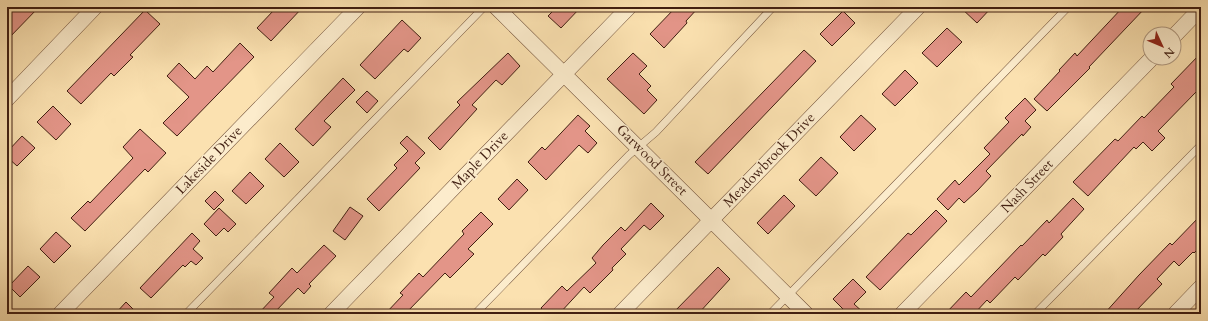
<svg xmlns="http://www.w3.org/2000/svg" width="1208" height="321" viewBox="0 0 1208 321" font-family="Cardo,serif">
<style>
.building{fill:#e39588;stroke:#401e11}
.lines{fill:none;stroke-linecap:round;stroke-linejoin:round}
.service-casing{stroke:#6f4f39;stroke-width:8}
.minor-casing{stroke:#6f4f39;stroke-width:16}
.service{stroke:#fceccc;stroke-width:7}
.minor{stroke:#fceccc;stroke-width:15}
.labels{text-anchor:middle;dominant-baseline:central;stroke-width:3;stroke-linejoin:round;paint-order:stroke}
.street-label{font-size:14px;fill:#401e11;stroke:#fceccc}
</style>
<rect width="100%" height="100%" fill="#fbe1b0"/>
<filter id="stains"><feTurbulence type="fractalNoise" baseFrequency=".005" numOctaves="4"/><feColorMatrix values="0 0 0 0 .2 0 0 0 0 .09 0 0 0 0 .02 0 0 0 .5 -.17"/></filter>
<radialGradient id="worn" r=".72"><stop offset=".6" stop-color="#630" stop-opacity="0"/><stop offset="1" stop-color="#630" stop-opacity=".3"/></radialGradient>
<path class="building" d="M11,7h28l-32,33v-29z
M274,7h29l-32,34 -14,-13 17,-18z
M557,7h24l-20,21 -13,-12z
M676,7h23l-13,14 1,2 -23,25 -14,-14z
M960,7h32l-15,16z
M1123,7h23l-57,60 1,1 -43,43 -13,-12 26,-28 -1,-1 16,-17 2,3z
M145,10l15,14 -30,31 3,2 -19,19 -3,-3 -30,31 -14,-13z
M843,11l12,12 -23,23 -12,-12z
M402,20l19,18 -13,14 -4,-3 -29,30 -15,-14z
M947,28l15,14 -25,25 -15,-14z
M240,43l14,14 -77,79 -14,-13 26,-26 -22,-21 12,-13 16,16 12,-13 6,6z
M804,50l12,11 -108,113 -13,-12z
M508,53l12,13 -18,19 -6,-5 -24,25 5,4 -37,41 -12,-12 32,-33 -3,-3z
M633,53l14,13 -8,8 12,12 -4,4 10,10 -13,14 -37,-35z
M1201,53v44l-5,-5 -38,39 7,7 -13,13 -9,-9 -7,7 -2,-2 -46,49 -15,-14 42,-43 3,2 24,-25 2,2 30,-31 -3,-3z
M905,70l13,13 -23,23 -13,-12z
M343,78l12,12 -31,31 7,6 -18,19 -18,-17z
M367,91l11,10 -11,12 -11,-11z
M1025,98l11,12 -11,11 6,6 -8,9 -1,-2 -36,37 5,5 -14,15 -13,12 -5,-5 -11,12 -11,-11 18,-19 4,5 31,-31 -6,-6 25,-26 -4,-4z
M53,106l18,18 -15,16 -19,-18z
M578,115l12,11 -5,5 12,12 -9,10 -9,-8 -33,35 -18,-18 14,-15 3,3z
M861,115l15,14 -22,22 -14,-14z
M140,129l26,24 -18,19 -3,-3 -60,62 -14,-13 17,-17 2,2 43,-45 -10,-11z
M22,136l13,12 -18,18 -10,-9v-5z
M407,136l18,17 -10,10 5,5 -41,43 -12,-12 30,-31 -3,-3 14,-14 -8,-8z
M280,143l19,19 -15,15 -19,-18z
M821,157l17,16 -22,23 -17,-16z
M250,172l14,14 -18,18 -14,-13z
M517,179l11,11 -19,20 -11,-11z
M215,191l9,9 -10,10 -9,-9z
M784,195l11,11 -27,28 -11,-11z
M1073,198l11,11 -23,25 2,3 -18,19 -2,-2 -25,26 -3,-3 -25,26 -3,-3 -13,14h-29l21,-22 5,5 50,-52 1,1 25,-26 2,3z
M651,203l13,13 -14,14 -6,-5 -23,24 5,5 -14,14 1,2 -23,23 -6,-6 -25,27h-13l-5,-6 21,-22 5,5 29,-28 -4,-5 11,-13 18,-18 4,4z
M350,207l13,9 -18,24 -12,-9z
M219,208l17,16 -8,8 -4,-4 -8,8 -12,-12z
M936,210l11,11 -67,69 -14,-13 42,-44 3,2z
M481,212l12,12 -25,25 6,5 -24,24 -5,-5 -40,41h-20l18,-19 -3,-2 19,-20 4,4 41,-43 -2,-3z
M1201,215v31l-7,7 -1,-1 -14,14 -5,-5 -17,18 5,5 -29,30h-29l35,-39 31,-32 2,2z
M56,232l15,14 -17,17 -14,-14z
M192,233l8,8 -7,8 10,9 -7,7 -5,-4 -6,6 -2,-2 -32,33 -11,-10z
M324,245l12,11 -27,28 2,2 -7,8 -6,-6 -25,26h-15l16,-17 -5,-4 23,-25 5,5z
M28,266l12,11 -20,20 -11,-11z
M718,267l12,12 -32,35h-26z
M853,279l13,13 -12,12 11,10h-17l-15,-15z
M126,302l12,12h-23z"/>
<g class="lines">
<g class="service-casing">
<path id="service" d="M186,314l298,-307
M475,314l154,-159 27,-23 117,-125
M770,314l298,-307
M1035,314l166,-169"/>
</g>
<g class="minor-casing">
<path id="minor" d="M496,7l310,307
M1174,36l27,-28
M7,99l88,-92
M60,314l298,-307
M331,314l298,-307
M620,314l298,-307
M902,314l250,-256
M1175,314l26,-27"/>
</g>
<use href="#service" class="service"/>
<use href="#minor" class="minor"/>
</g>
<g class="labels">
<g class="street-label">
<text transform="translate(209 160) rotate(-46)">Lakeside Drive</text>
<text transform="translate(480 160) rotate(-46)">Maple Drive</text>
<text transform="translate(652 160) rotate(45)">Garwood Street</text>
<text transform="translate(769 160) rotate(-46)">Meadowbrook Drive</text>
<text transform="translate(1027 186) rotate(-46)">Nash Street</text>
</g>
</g>
<rect width="1208" height="321" fill="none" stroke="#fbe1b0" stroke-width="24"/>
<rect x="8" y="8" width="1192" height="305" fill="none" stroke="#401e11" stroke-width="2"/>
<rect x="12" y="12" width="1184" height="297" fill="none" stroke="#401e11"/>
<g transform="translate(1162 46) rotate(134)"><circle r="19" fill="#fceccc" stroke="#b19a81"/>
<path d="M0-3L7 15L0 10L-7 15Z" fill="#8f2418"/>
<text y="-6" font-size="11" font-weight="bold" text-anchor="middle" fill="#401e11">N</text>
</g>
<rect width="100%" height="100%" filter="url(#stains)"/>
<rect width="100%" height="100%" fill="url(#worn)"/>
</svg>
